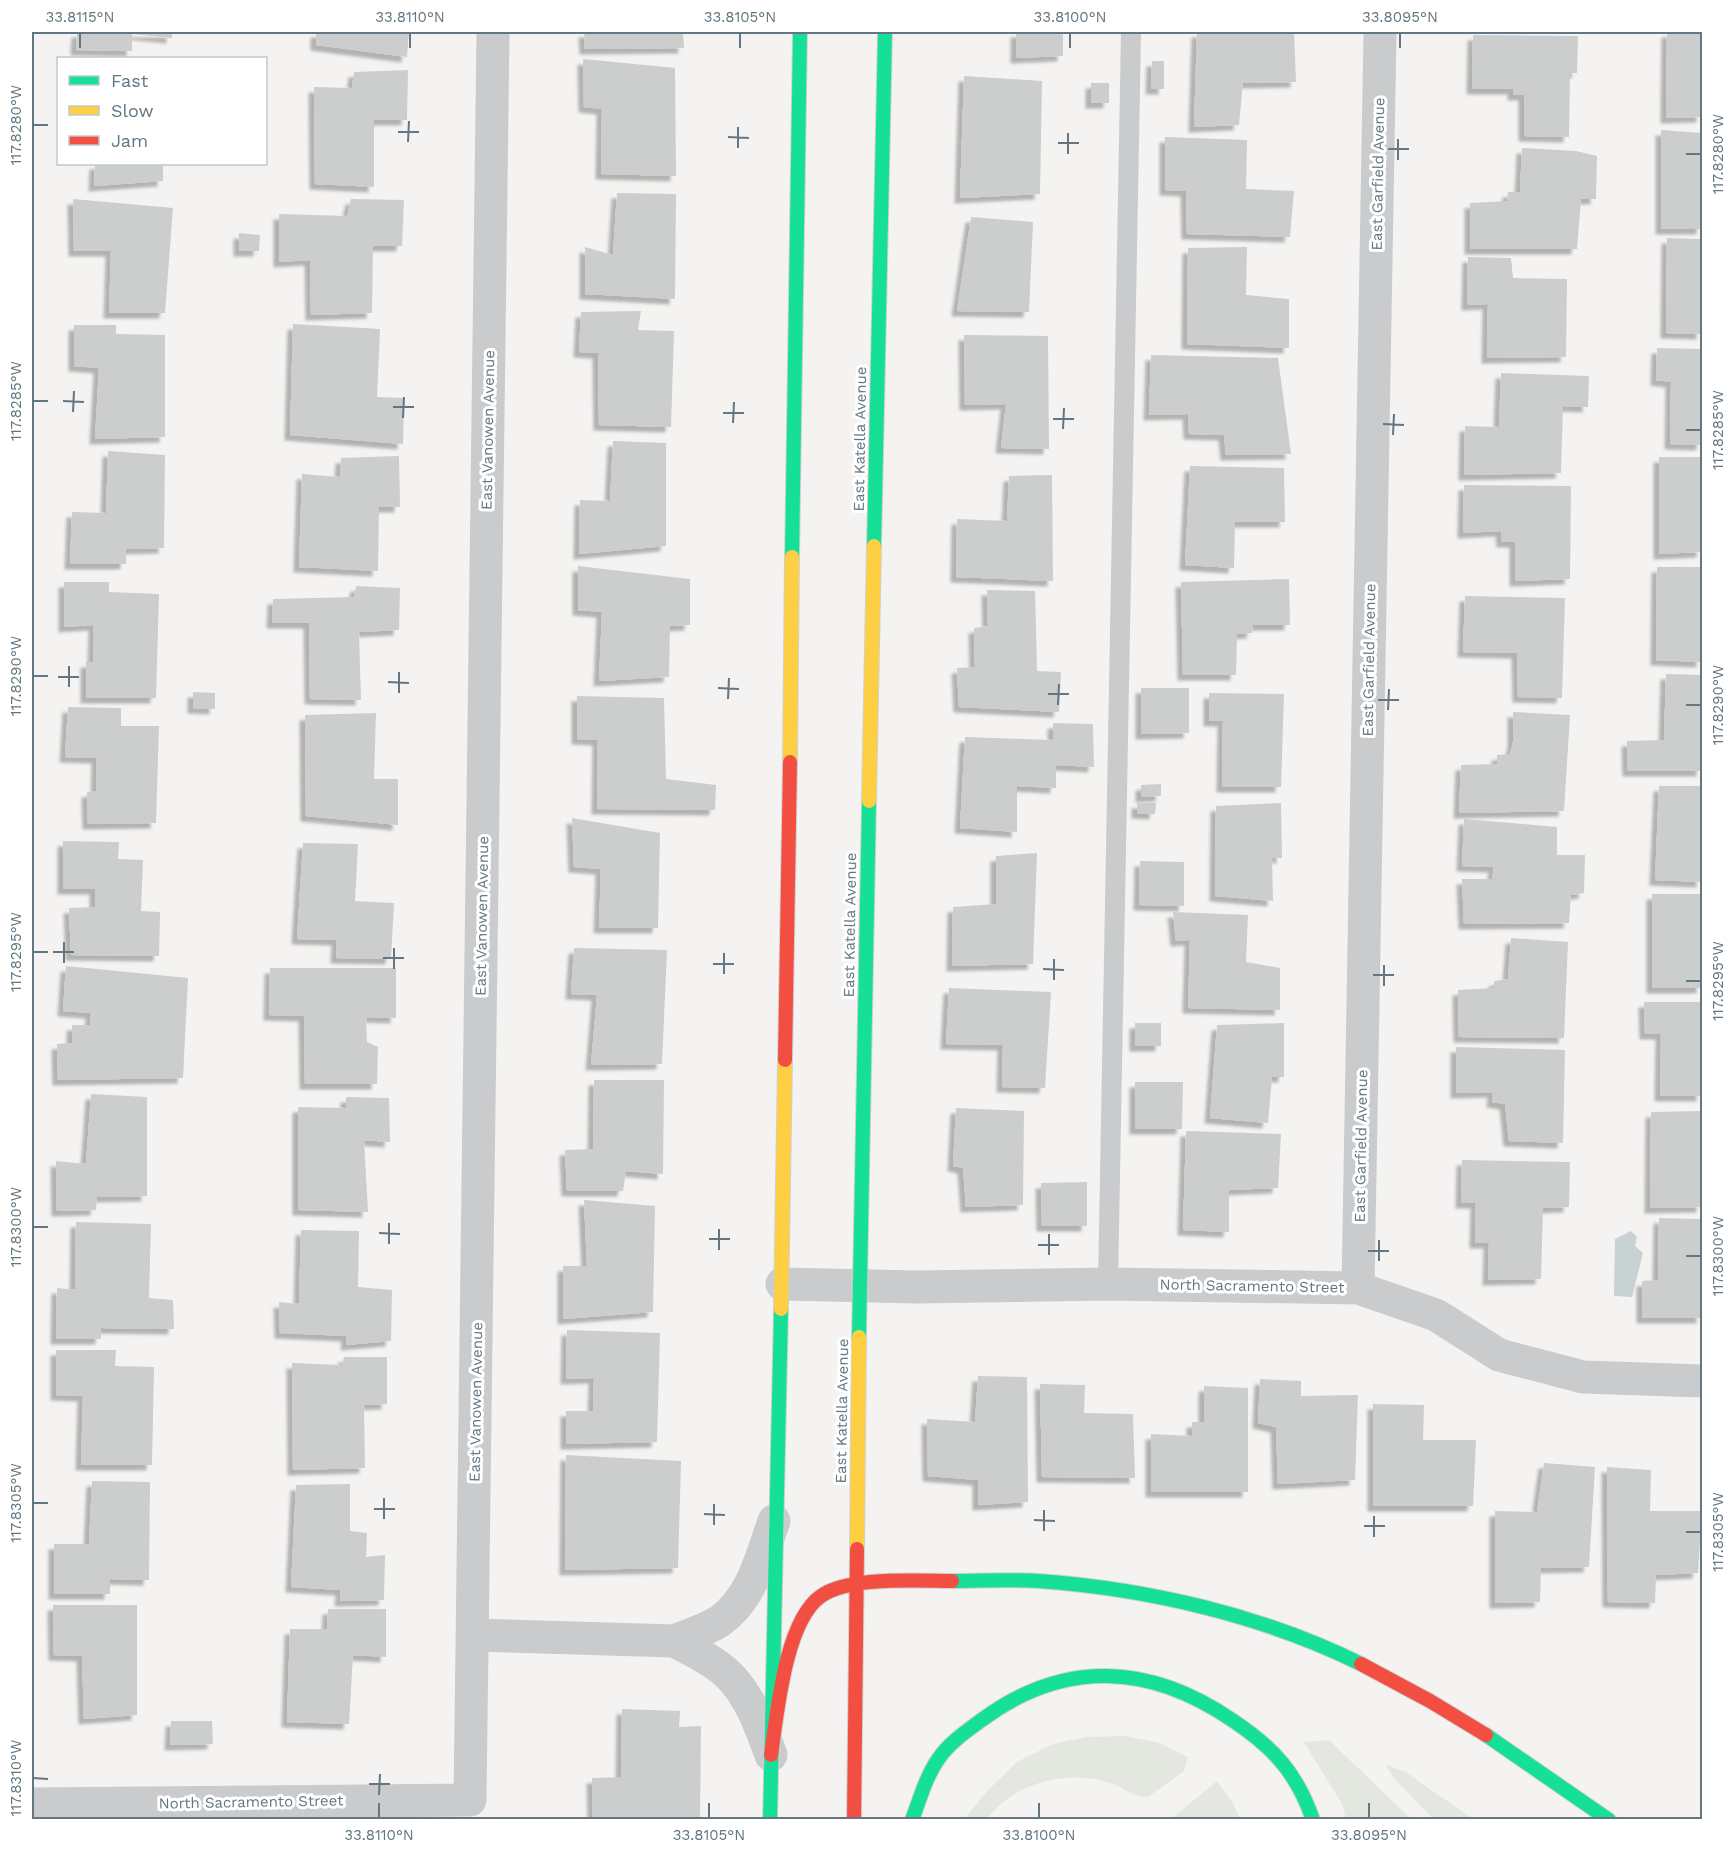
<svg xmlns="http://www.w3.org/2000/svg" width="1734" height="1851" viewBox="0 0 1734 1851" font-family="'Work Sans',sans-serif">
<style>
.green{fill:#e4e6e0}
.water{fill:#c8d2d3}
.building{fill:#cccdcd;filter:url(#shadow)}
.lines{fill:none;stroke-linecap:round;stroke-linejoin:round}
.fast-casing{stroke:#d1d1d1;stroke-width:16}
.slow-casing{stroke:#d1d1d1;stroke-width:16}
.jam-casing{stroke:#d1d1d1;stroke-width:16}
.lane{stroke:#cacbcc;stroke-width:20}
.street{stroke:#cacbcc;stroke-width:33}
.fast{stroke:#16e098;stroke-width:14}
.slow{stroke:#ffcf43;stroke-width:14}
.jam{stroke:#f24e42;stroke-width:14}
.ticks{fill:none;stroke:#647681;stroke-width:2}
.labels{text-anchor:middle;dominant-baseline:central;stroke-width:6;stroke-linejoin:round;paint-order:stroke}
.street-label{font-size:15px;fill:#647681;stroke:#fff}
.neatline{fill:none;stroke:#647681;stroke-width:2}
.ticks-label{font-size:15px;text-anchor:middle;fill:#647681}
</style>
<defs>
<filter id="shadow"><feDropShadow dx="-5.5" dy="5.5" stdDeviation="1.5" flood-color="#0004"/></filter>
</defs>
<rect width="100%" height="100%" fill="#f4f3f2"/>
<path class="green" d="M1125,1736l35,7 28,14 -4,14 -36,26c-13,1 -23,-8 -35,-13 -43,-16 -99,-2 -126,35h-30l1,-2 7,1 23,-28 29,-28 36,-18 33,-7z
M1329,1740l82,79h-65l-4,-15 -38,-62z
M1386,1765l18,6 69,48h-40l-40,-42z
M1217,1781l16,22 7,16h-69z"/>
<path class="water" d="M1631,1231l6,6 -2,9 8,7 -11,44 -18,-1 1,-57z"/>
<path class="building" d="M77,32h95v6l-40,-4v17l-56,-1z
M316,32h93l-2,25 -91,-12z
M584,32h99l1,16 -99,1z
M1016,32h47v24l-47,2z
M1197,32h97l2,50 -53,1 -4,42 -45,2z
M1667,32h35v85l-36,1z
M1473,35l105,1 -1,37h-7l-1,64 -45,-1v-41h-11v-6h-41z
M583,59l92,9 1,108 -75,-2 1,-65 -18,-2z
M1152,61h12v28h-13z
M408,70l-1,50h-33v67l-59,-3 -1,-97 38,1 2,-16z
M964,76l78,5 -2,113 -80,4z
M1091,83h18v20h-18z
M1661,130l41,3v96h-41z
M1165,137l82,3 -1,49 48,2 -4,46 -103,-3 -1,-43 -21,-1z
M1522,148l54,3 21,5 -1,43h-15l-4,50h-107v-46l37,-2 1,-9h12z
M95,164h68v17l-69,5z
M617,193l59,1 -1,105 -90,-5v-47l28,8z
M73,199l100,9 -8,105h-56l2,-62h-37z
M351,199l53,1 -2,46h-29l-1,67 -61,2 -1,-55 -31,2v-48l68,2z
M971,217l62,5 -4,90 -72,-1z
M239,233l21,2 -1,16h-20z
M1667,238l35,1v95l-36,-1z
M1247,247l-1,48 43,4v49l-102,-4 1,-96z
M1468,257l43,1 2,20 54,1 -1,78 -79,1 1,-54 -21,1z
M641,311l-3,19 36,1 -3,96 -72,-2 -1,-72 -19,-1 2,-40z
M293,324l87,5 -3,68 27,1 -1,46 -113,-9z
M74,325h42v9l49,1v102l-70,2 4,-71 -25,-2z
M964,335l84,1 1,113 -48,-1 5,-44 -41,1z
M1657,348l45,1v96l-32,-1 1,-62 -15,-2z
M1151,355l127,3 13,96 -65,1 -2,-20 -35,-1 -1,-20 -39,1z
M1501,373l88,3 -1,31 -25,-1 -2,67 -97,2 1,-49 34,1z
M613,441l53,2v103l-87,8 1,-54 30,1z
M108,451l57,4 -1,93 -38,1v15h-56l2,-52 34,1z
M399,456l1,51h-21l-1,64 -79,-4 3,-93 38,3 1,-19z
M1659,457h43v95l-43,2z
M1190,466l94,2 1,54h-50l-1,46 -49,-3z
M1052,475l1,106 -97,-4 1,-58 50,2 2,-45z
M1464,485l107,1 -1,93 -55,2v-39h-13l-1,-11 -38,2z
M578,566l112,13v46l-20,1 -1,51 -70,4 3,-69 -24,-2z
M1657,567h45v95l-46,-2z
M1289,579l1,46h-37l-1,8 -15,1 -1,41h-53l-2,-93z
M64,582h45v10l50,2 -3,104h-70v-36h7l1,-37 -30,2z
M356,586l44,2 -1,42 -40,2 2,68 -51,-1 -1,-76h-37l1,-24 81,-2z
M987,590l48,1 2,80 24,1 -2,40 -100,-5 -2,-39 18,-1 -1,-39 14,-2z
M1465,596l100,2 -3,100 -44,-1 -1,-44 -54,-1z
M1666,674l36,1v96h-74l-1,-30 37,-1z
M1141,688h48v45l-48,1z
M193,692l22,1v16l-22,-1z
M1209,693l75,1 -3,93h-59l1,-66h-14z
M577,696l87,2 2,81 50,6 -1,25 -118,-1 1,-69 -21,-1z
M68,707l53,1v18h38l-3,97 -68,1 -1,-32 9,-1 1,-33 -32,-1z
M1513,712l57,3 -6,96 -105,2 2,-48 36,-1v-9l13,-1 3,-12z
M376,713l-2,66h24v46l-92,-9 -1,-101z
M1053,723l40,1 1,43 -38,-2v23l-39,-2v46l-57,-4 5,-91 88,3z
M1161,784v12l-20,1v-12z
M1659,786h43v96l-47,-2z
M1137,803h19l-1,11 -18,-1z
M1281,803l1,55h-10l1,43 -58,-5 1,-90z
M572,818l88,15 -2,95h-59l2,-59 -27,-2z
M1464,819l93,8v28h28l-1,38 -13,2 -2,28 -105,1 -2,-45h30l2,-12 -32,-1z
M63,841l56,1 -1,17 25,1 -2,51 19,1 -1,44 -88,-1 -2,-47 26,-1v-18h-32z
M303,843l55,1 -3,57 39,2 -3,56 -55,-1 1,-18 -40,-1z
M1037,853l-4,111 -81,2 1,-59 43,-3v-48z
M1140,861l44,1v44l-45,-1z
M1652,894h50v94h-50z
M1173,912l75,3 -2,47 34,6v42l-92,-2 2,-68 -14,1z
M1511,938l57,4 -4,96 -105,-1 -1,-47 36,-2v-7l14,-2z
M574,948l93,2 -5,114 -71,1 6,-70 -26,-1z
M66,966l122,12 -5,100 -125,2 -1,-36 15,-1v-18h18l1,-12 -28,-2z
M270,968h126v50l-30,-1 1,25 11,5 -1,37h-72l-1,-68 -35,-1z
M949,988l102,4 -6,96 -43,-1 1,-42 -57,-1z
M1644,1002h58v94h-42l1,-62h-16z
M1135,1023h26v23h-26z
M1284,1023v54h-12l-4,46 -58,-5 7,-93z
M1456,1047l109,3 -2,93 -54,-2 -4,-37 -13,-2 1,-10 -37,1z
M594,1080h70l-1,94 -37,-3 -3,20h-56l-2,-41 28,-1z
M1135,1082h48l-1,47h-47z
M91,1094l56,3v99l-50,1 -1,13 -39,1 -1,-50 30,3z
M346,1097l43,1 1,44 -26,-2 4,72 -70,-2v-103l48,1z
M956,1108l68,3 -1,94 -57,2 -3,-39 -10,-2z
M1702,1111v96l-52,1 1,-96z
M1186,1131l95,3 -3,54 -49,2v42l-46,-2z
M1462,1160l108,2 -1,45 -26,1 -2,71 -53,1 1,-37h-14l1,-40h-15z
M1087,1182v44h-45l-1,-43z
M584,1200l71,6 -2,106 -90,7v-53h24z
M1659,1218l43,1v99h-60v-37l16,-1z
M76,1222l75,2 -2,74 24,2 1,29 -73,-1v11h-45l1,-51 18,2z
M301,1230l58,1 -1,56 34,3 -1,51 -45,4 1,-9 -67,-3 -1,-31 20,2z
M567,1330l93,3 -3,109 -91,2v-33h27l1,-33 -28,1z
M56,1350h60l-1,16 39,1 -2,98h-71l2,-69 -27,-1z
M344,1357h43v47l-23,1 1,63 -72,2 -1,-107 50,2z
M978,1376l49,1 1,125 -50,3v-25l-50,-4 -1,-57 48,3z
M1260,1379l41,2v15l57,-1 -3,85 -77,4 -2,-57 -18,-4z
M1040,1384l45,1 -1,28 49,1 2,64 -93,-1z
M1204,1386l44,2v104h-97v-58l41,2v-14h12z
M1373,1404l51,1 -1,35h53l-3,66h-100z
M566,1455l115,6 -3,107 -113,2z
M1544,1463l51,4 -6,100 -48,1 -1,34 -45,1v-92l42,1z
M1607,1467l44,3 -1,41h52l-4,62 -42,2 -1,28 -47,-1z
M92,1481l58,1 -1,98 -39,-1v15h-56v-50h35z
M350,1484v47l17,2 -1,24 19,-2 -1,45 -44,1 1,-11 -50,-3 5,-102z
M53,1605h84v110l-53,4 -2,-63 -28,-1z
M328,1609h58v48l-33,-2 -4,69 -62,-2 3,-93h37z
M622,1709l58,2 -1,16 22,-1 -1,94h-107l-1,-42 29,-1z
M171,1721h41l1,23 -43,1z"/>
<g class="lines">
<g class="fast-casing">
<path id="fast" d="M874,546l11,-514
M792,557l8,-525
M859,1337l10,-536
M952,1581c29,0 58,-2 87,0 109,8 223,34 322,83
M1486,1735l123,85
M770,1820l11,-511
M912,1820c8,-21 14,-44 27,-62 11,-16 29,-28 44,-39 82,-60 167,-55 249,1 41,27 65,53 81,100"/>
</g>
<g class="slow-casing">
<path id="slow" d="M790,762l2,-205
M869,801l5,-255
M781,1309l4,-249
M857,1549l2,-212"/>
</g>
<g class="jam-casing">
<path id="jam" d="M785,1060l5,-298
M1361,1664l69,37 56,34
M771,1755c6,-41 14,-134 50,-159 28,-20 97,-15 131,-15
M854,1820l3,-271"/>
</g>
<path class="lane" d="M1108,1284l23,-1252"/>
<path class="street" d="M782,1284l134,3 192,-3 250,4 78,27 63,40 84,22 119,4
M1358,1288l22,-1256
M473,1635l201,6c15,-6 32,-11 46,-20 33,-24 41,-64 54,-100
M674,1641c14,7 28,14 41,23 31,20 44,58 56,91
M32,1804l438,-4 23,-1768"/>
<use href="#fast" class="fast"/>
<use href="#slow" class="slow"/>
<use href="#jam" class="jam"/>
</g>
<path class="ticks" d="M80,48v-15M410,48v-15M740,48v-15M1070,48v-15M1400,48v-15M33,125h15M398,132h21M728,137l21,1M408,142l1,-21M1058,143h21M738,148v-21M1388,149h21M1068,154v-21M1686,154h15M1398,160v-21M33,401h15M63,401l21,1M393,407h21M73,412l1,-21M723,413h21M403,418l1,-21M1053,419h21M733,423l1,-21M1383,424l21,1M1063,429l1,-21M1686,430h15M1393,435l1,-21M33,676h15M58,677h21M388,682l21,1M69,687v-21M718,688l21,1M399,693v-21M1048,694h21M728,699l1,-21M1378,700h21M1058,705l1,-21M1686,705h15M1388,710l1,-21M33,952h15M53,952h21M383,958h21M64,963v-21M713,964h21M394,969v-21M1043,969l21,1M724,974v-21M1373,975h21M1054,980v-21M1686,981h15M1384,986v-21M33,1227h15M379,1233l21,1M709,1239h21M389,1244v-21M1038,1245h21M719,1250v-21M1368,1251h21M1049,1255v-21M1686,1256h15M1379,1261v-21M33,1503h15M374,1509h21M704,1514l21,1M384,1519v-21M1034,1520l21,1M714,1525v-21M1364,1526h21M1044,1531v-21M1686,1532h15M1374,1537v-21M33,1778l15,1M369,1784h21M379,1795l1,-21M379,1818v-15M709,1818v-15M1039,1818v-15M1369,1818v-15"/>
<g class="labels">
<g class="street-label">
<text transform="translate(1378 174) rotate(-89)">East Garfield Avenue</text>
<text transform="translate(488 430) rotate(-89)">East Vanowen Avenue</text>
<text transform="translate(860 439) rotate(-89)">East Katella Avenue</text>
<text transform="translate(1369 660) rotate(-89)">East Garfield Avenue</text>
<text transform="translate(482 916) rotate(-89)">East Vanowen Avenue</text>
<text transform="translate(850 925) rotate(-89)">East Katella Avenue</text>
<text transform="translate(1361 1146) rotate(-89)">East Garfield Avenue</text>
<text transform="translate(1252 1286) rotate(1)">North Sacramento Street</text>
<text transform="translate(476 1402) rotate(-89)">East Vanowen Avenue</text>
<text transform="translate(842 1411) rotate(-89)">East Katella Avenue</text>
<text transform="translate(251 1802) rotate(-1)">North Sacramento Street</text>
</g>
</g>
<rect width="1734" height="1851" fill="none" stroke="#ffffff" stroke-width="66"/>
<rect x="57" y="57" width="210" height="108" fill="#ffffff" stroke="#c1c8cd" stroke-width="1.5"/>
<rect x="69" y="76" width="30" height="9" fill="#16e098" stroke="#c1c8cd" stroke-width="1.5"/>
<text x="111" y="87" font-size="18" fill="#647681">Fast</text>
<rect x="69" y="106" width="30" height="9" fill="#ffcf43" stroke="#c1c8cd" stroke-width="1.5"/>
<text x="111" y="117" font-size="18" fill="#647681">Slow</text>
<rect x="69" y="136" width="30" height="9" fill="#f24e42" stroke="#c1c8cd" stroke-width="1.5"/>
<text x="111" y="147" font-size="18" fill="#647681">Jam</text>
<rect x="33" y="33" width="1668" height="1785" class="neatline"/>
<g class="ticks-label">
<text x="80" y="22">33.8115°N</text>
<text x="410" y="22">33.8110°N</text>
<text x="740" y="22">33.8105°N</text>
<text x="1070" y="22">33.8100°N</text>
<text x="1400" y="22">33.8095°N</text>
<text transform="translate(16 125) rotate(-90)" y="5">117.8280°W</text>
<text transform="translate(1718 154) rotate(-90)" y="5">117.8280°W</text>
<text transform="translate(16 401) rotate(-90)" y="5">117.8285°W</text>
<text transform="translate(1718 430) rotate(-90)" y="5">117.8285°W</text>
<text transform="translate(16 676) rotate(-90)" y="5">117.8290°W</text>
<text transform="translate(1718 705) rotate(-90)" y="5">117.8290°W</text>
<text transform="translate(16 952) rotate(-90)" y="5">117.8295°W</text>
<text transform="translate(1718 981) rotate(-90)" y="5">117.8295°W</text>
<text transform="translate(16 1227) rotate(-90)" y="5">117.8300°W</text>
<text transform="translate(1718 1256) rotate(-90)" y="5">117.8300°W</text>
<text transform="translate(16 1503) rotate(-90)" y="5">117.8305°W</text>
<text transform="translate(1718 1532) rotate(-90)" y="5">117.8305°W</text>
<text transform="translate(16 1778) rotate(-90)" y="5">117.8310°W</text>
<text x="379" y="1840">33.8110°N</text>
<text x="709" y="1840">33.8105°N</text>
<text x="1039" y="1840">33.8100°N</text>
<text x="1369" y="1840">33.8095°N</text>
</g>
</svg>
